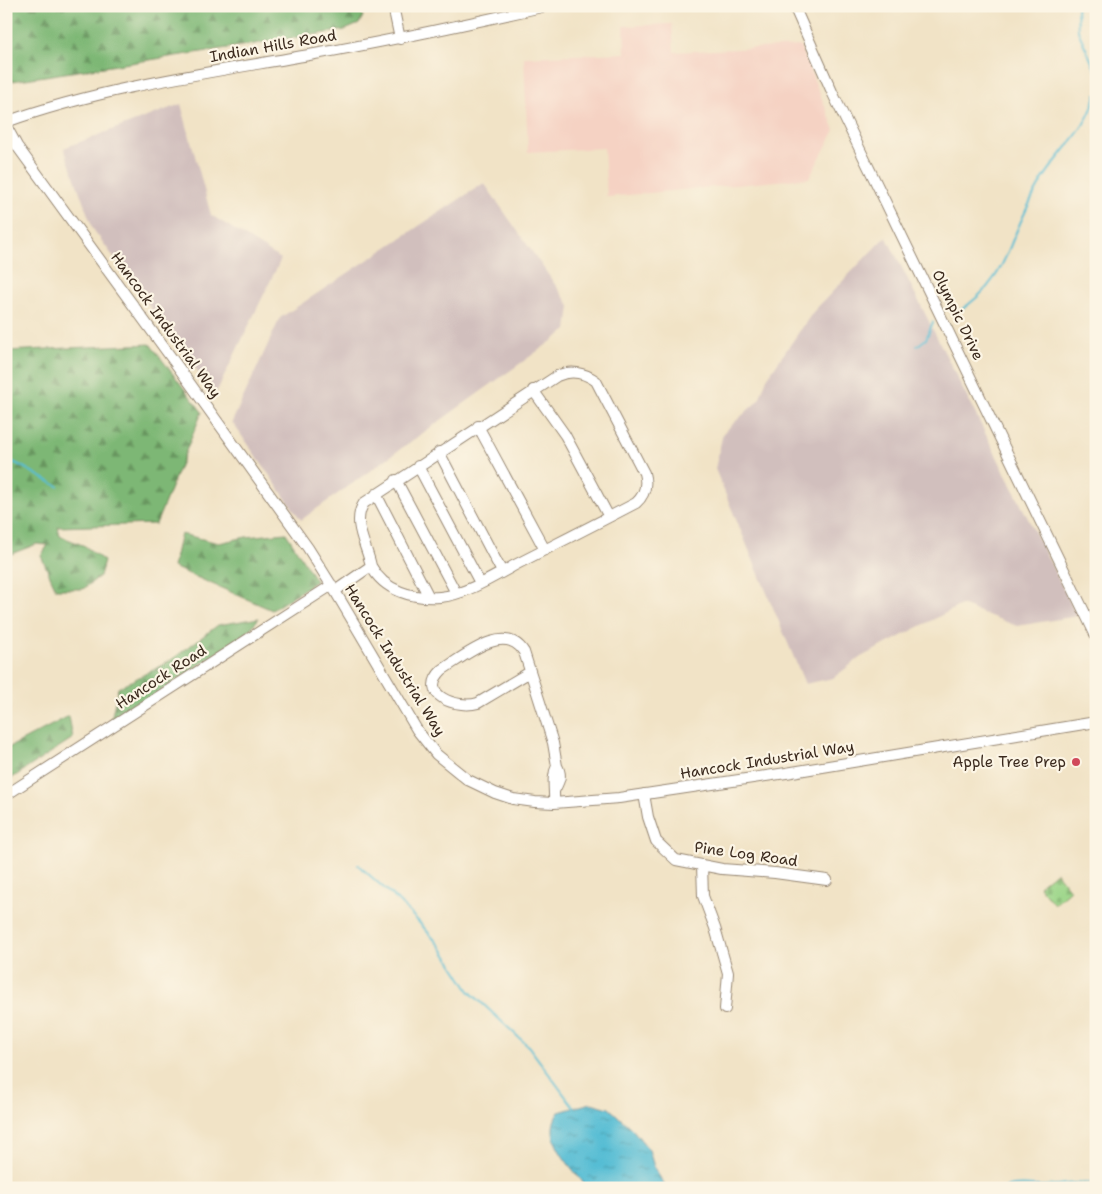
<svg xmlns="http://www.w3.org/2000/svg" width="1102" height="1194" viewBox="0 0 1102 1194" font-family="'Shantell Sans',sans-serif">
<style>
.built{fill:#f5d2c3}
.industrial{fill:#d1bfbd}
.forest{fill:url(#forest-firs);stroke:#5c704a}
.cemetery{fill:url(#cemetery-stones);stroke:#6c8054}
.water{fill:url(#water-ripples);stroke:#487479}
.lines{fill:none;stroke-linecap:round;stroke-linejoin:round}
.stream{stroke:#56bdd4;stroke-width:2}
.minor-casing{stroke:#968672;stroke-width:12}
.minor{stroke:#fff;stroke-width:10}
.poi-dot{fill:#d1495b;stroke:#fcf5e5;stroke-width:2}
.labels{text-anchor:middle;dominant-baseline:central;stroke-width:4.5;stroke-linejoin:round;paint-order:stroke}
.street-label{font-size:15px;fill:#3b2a1e;stroke:#fcf5e5}
.poi-label{font-size:15px;fill:#3b2a1e;stroke:#fcf5e5;text-anchor:end}
</style>
<defs>
<pattern id="forest-firs" width="22" height="20" patternUnits="userSpaceOnUse" patternTransform="scale(1.25)"><rect width="22" height="20" fill="#7db775"/><path d="M5 1l3.5 6h-7zM16 11l3.5 6h-7z" fill="#68955f"/></pattern>
<pattern id="cemetery-stones" width="16" height="16" patternUnits="userSpaceOnUse" patternTransform="scale(1.25)"><rect width="16" height="16" fill="#9cd689"/><path d="M2 7V4a2 2 0 0 1 4 0v3zM10 15v-3a2 2 0 0 1 4 0v3z" fill="#87b876"/></pattern>
<pattern id="water-ripples" width="26" height="14" patternUnits="userSpaceOnUse" patternTransform="scale(1.25)"><rect width="26" height="14" fill="#56bdd4"/><path d="M2 4q2-2 4 0t4 0M15 11q2-2 4 0t4 0" fill="none" stroke="#489aab"/></pattern>
</defs>
<rect width="100%" height="100%" fill="#fcf5e5"/>
<filter id="ink" filterUnits="userSpaceOnUse"><feTurbulence type="fractalNoise" baseFrequency=".02" numOctaves="2"/><feDisplacementMap in="SourceGraphic" scale="10" xChannelSelector="R" yChannelSelector="G"/><feConvolveMatrix kernelMatrix="1 2 1 2 8 2 1 2 1" color-interpolation-filters="sRGB"/></filter>
<filter id="wash" filterUnits="userSpaceOnUse"><feTurbulence type="fractalNoise" baseFrequency=".0096" numOctaves="4" result="noise"/><feDisplacementMap in="SourceGraphic" scale="20" xChannelSelector="R" yChannelSelector="G"/><feGaussianBlur stdDeviation="1.12" result="paint"/><feColorMatrix in="noise" values="0 0 0 0 0 0 0 0 0 0 0 0 0 0 0 0 0 1.4 0 .05"/><feComposite in="paint" operator="in"/></filter>
<g filter="url(#wash)">
<rect width="100%" height="100%" fill="#f1e3c6"/>
<path class="built" d="M672,24l2,28 126,-6 35,84 -26,48 -202,19 -3,-49 -76,4 -4,-95 101,-4 -1,-27z"/>
<path class="industrial" d="M181,104l30,111 70,44 -66,136 -122,-166 -29,-81z
M484,183l86,123 -3,24 -266,190 -69,-98 48,-104z
M886,236l191,380 -60,10 -56,-21 -100,52 -28,21 -28,6 -90,-215 8,-36 36,-33 8,-22 46,-66z"/>
<path class="forest" d="M6,6h352l5,10 -4,8 -14,6 -339,52z
M150,344l52,68 -46,112 -98,3 2,9 25,10 19,15 -4,15 -17,13h-27l-15,-33 7,-11 -11,-1 -31,12v-205z
M286,533l30,48 -44,29 -99,-43 8,-33 38,9 27,-6z
M259,618l-11,14 -138,93 8,-37 52,-27 48,-36z
M69,716l4,22 -67,44v-33z"/>
<path class="cemetery" d="M1056,872l14,18 -16,14 -15,-18z"/>
<path class="water" d="M591,1103l18,5 24,22 16,20 5,17 12,21h-79c-13,-20 -48,-49 -28,-76z"/>
<g class="lines">
<path class="stream" d="M1077,6l1,25 18,40
M955,314c14,-9 29,-21 39,-36 9,-12 14,-27 20,-41 8,-19 17,-38 27,-55 18,-30 47,-52 55,-87
M917,346l9,-7 7,-17
M6,459c19,7 34,19 52,27
M358,865l35,31 24,24 24,27 28,44 60,56 45,61
M1005,1188c11,-4 21,-2 31,-2 20,1 40,-5 60,-4"/>
</g>
</g>
<g filter="url(#ink)">
<g class="lines">
<g class="minor-casing">
<path id="minor" d="M393,6l7,33
M794,6l39,88 263,542
M6,122c98,-35 201,-49 303,-67 80,-14 158,-31 237,-49
M6,126l11,20 164,225 127,177 27,43 82,139 19,24 32,26 27,13 18,6 22,3 19,1 65,-5 167,-25 310,-51
M533,390l32,45 44,82
M478,426l67,124
M439,452l63,120
M418,466l62,117
M396,480l60,113
M376,494l53,103
M335,591l36,-25c13,25 42,33 69,31 25,-2 55,-21 77,-33 39,-20 79,-40 119,-61 9,-8 11,-19 8,-30l-48,-92c-12,-9 -26,-11 -39,-5l-193,127c-13,20 3,42 7,63
M530,672l-52,31c-21,6 -61,-8 -36,-33 21,-13 63,-49 82,-18l29,91 4,23
M644,794l4,23 8,24 20,19 46,9 53,4 52,7
M6,795l326,-210
M554,803c1,-12 -3,-26 3,-37 5,9 3,14 -2,23
M702,865l1,31 12,32 13,45 -3,36"/>
</g>
<use href="#minor" class="minor"/>
</g>
</g>
<circle class="poi-dot" cx="1076" cy="762" r="5"/>
<g class="labels">
<g class="street-label">
<text transform="translate(273 46) rotate(-10)">Indian Hills Road</text>
<text transform="translate(958 315) rotate(64)">Olympic Drive</text>
<text transform="translate(166 325) rotate(54)">Hancock Industrial Way</text>
<text transform="translate(395 660) rotate(58)">Hancock Industrial Way</text>
<text transform="translate(161 677) rotate(-33)">Hancock Road</text>
<text transform="translate(767 760) rotate(-9)">Hancock Industrial Way</text>
<text transform="translate(746 854) rotate(8)">Pine Log Road</text>
</g>
<g class="poi-label">
<text x="1066" y="762">Apple Tree Prep</text>
</g>
</g>
<rect width="1102" height="1194" fill="none" stroke="#fcf5e5" stroke-width="25"/>
</svg>
